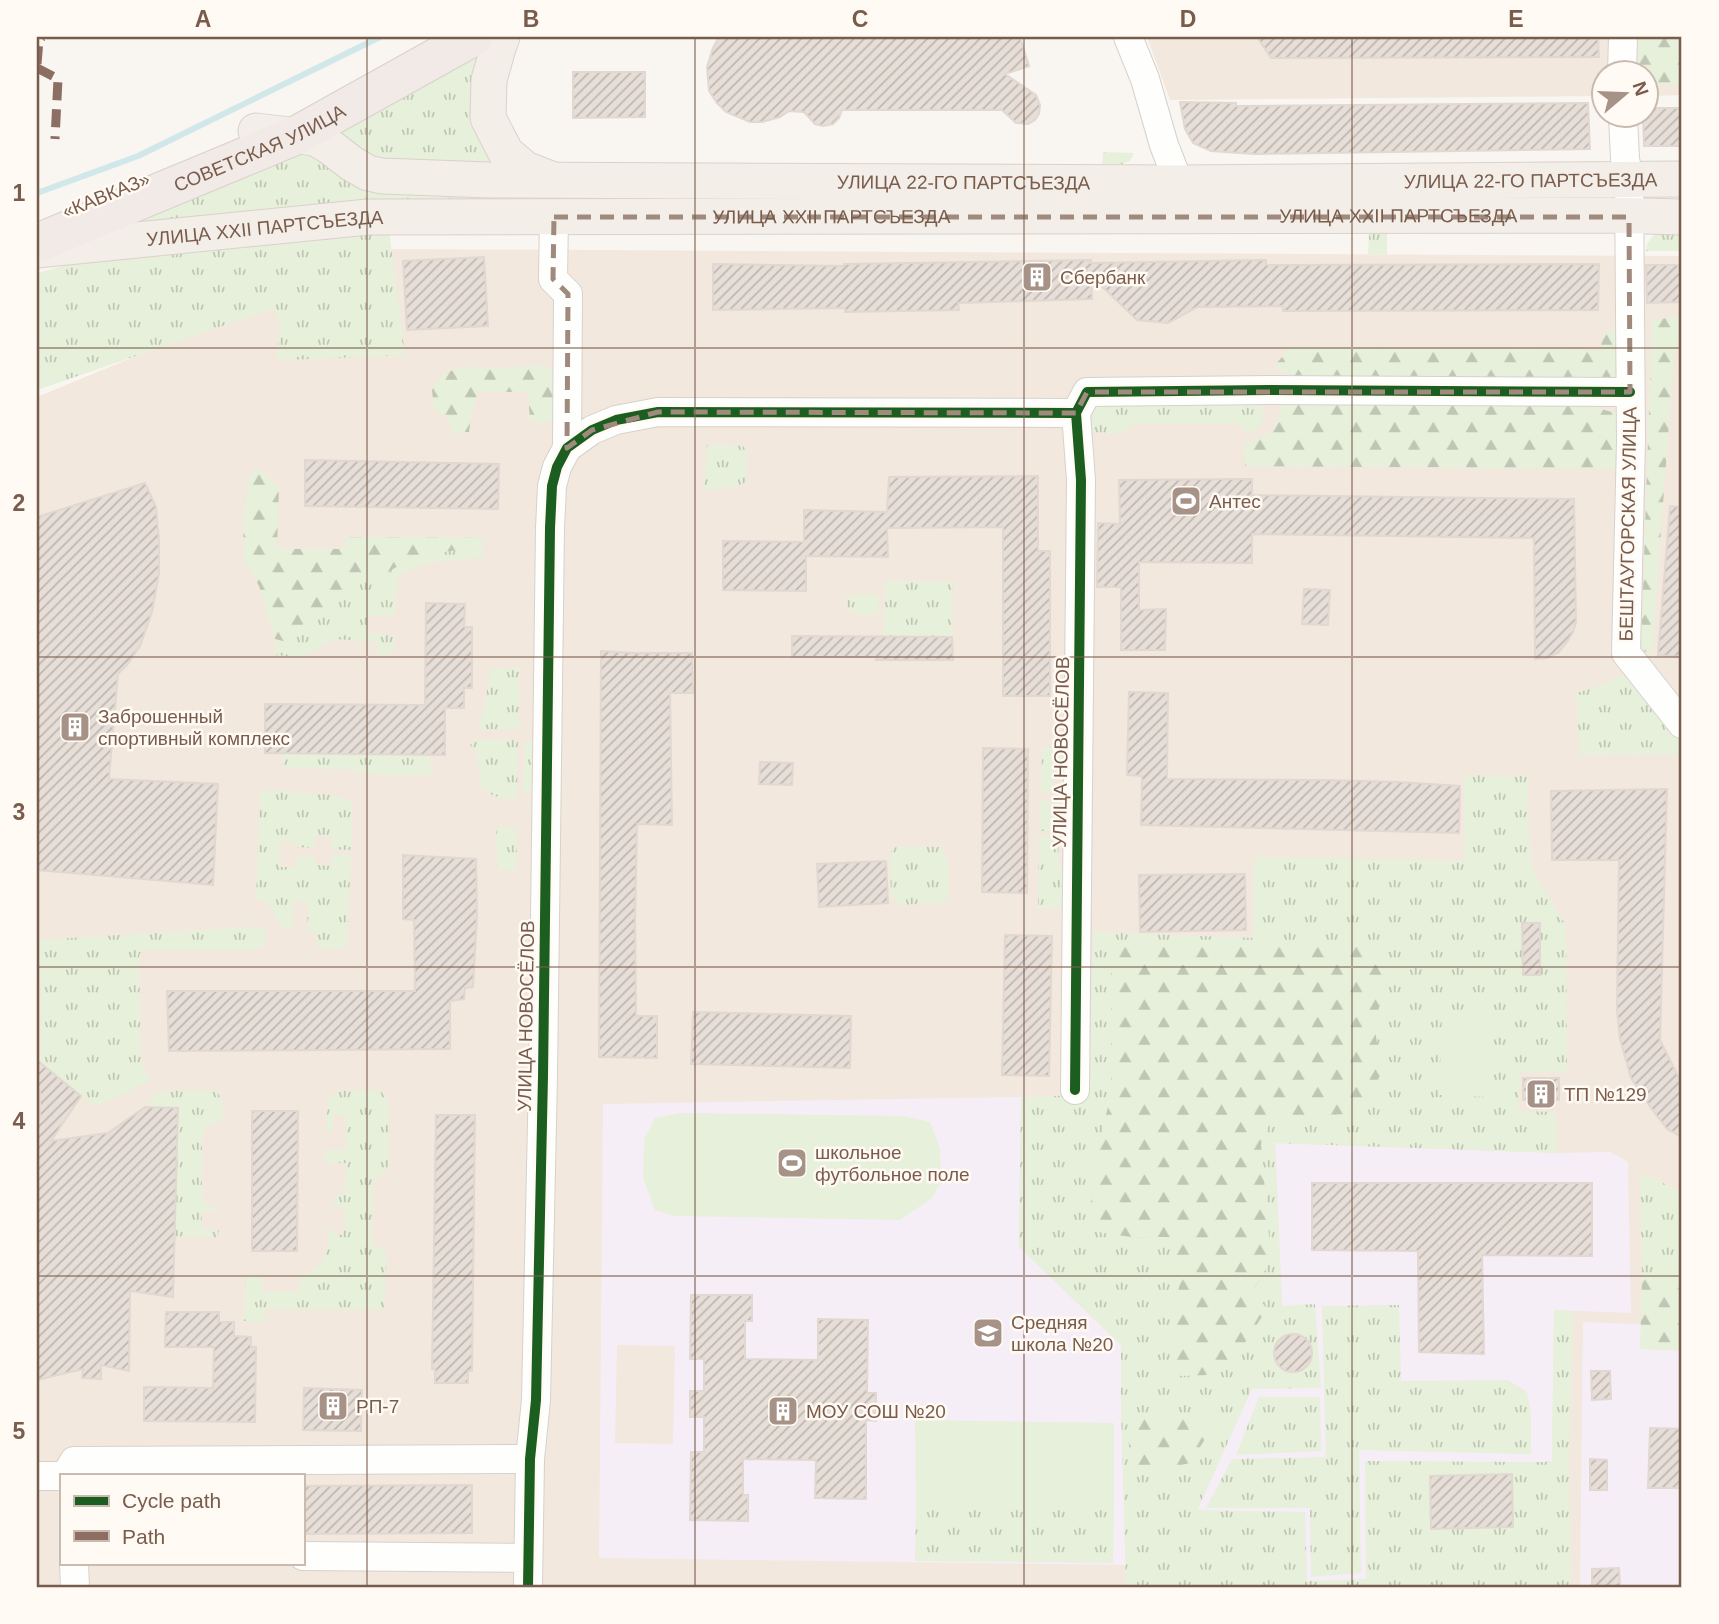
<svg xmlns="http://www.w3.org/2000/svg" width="1719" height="1624" viewBox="0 0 1719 1624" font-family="Helvetica,sans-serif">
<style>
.residential{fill:#f2e8de;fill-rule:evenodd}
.education{fill:#f6eef6;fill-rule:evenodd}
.grass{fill:url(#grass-tufts)}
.forest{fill:url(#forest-firs)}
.pitch{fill:#e7f0db}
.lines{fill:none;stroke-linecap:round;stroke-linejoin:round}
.stream{stroke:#d0e8ea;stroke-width:6}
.building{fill:url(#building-hatch);stroke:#e2d8d2;stroke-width:2}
.minor-casing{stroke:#d7d1cb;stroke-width:30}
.major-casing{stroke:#dad1cc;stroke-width:37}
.highway-casing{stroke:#dad1cc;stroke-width:40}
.minor{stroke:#fefefd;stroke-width:28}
.major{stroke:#f3eee8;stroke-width:35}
.highway{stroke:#f2eae7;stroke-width:38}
.quiet{stroke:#8d6e63;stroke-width:9;stroke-dasharray:18 9;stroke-linecap:butt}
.cycleway-casing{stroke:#fffaf3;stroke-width:15}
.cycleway{stroke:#1b5e20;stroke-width:10}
.marked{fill:none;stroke:#9f8a7d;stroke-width:5;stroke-dasharray:14 9;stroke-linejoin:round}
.grid{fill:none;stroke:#7a5c4d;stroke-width:2;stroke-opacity:0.55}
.labels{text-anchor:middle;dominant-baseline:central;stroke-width:5;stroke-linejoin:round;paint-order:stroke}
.street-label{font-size:19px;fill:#7a5c4d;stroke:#fffaf3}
.poi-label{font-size:19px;fill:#7a5c4d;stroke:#fffaf3;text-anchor:start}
.neatline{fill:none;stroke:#7a5c4d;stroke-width:2.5}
.grid-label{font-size:23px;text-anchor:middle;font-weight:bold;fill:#7a5c4d}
</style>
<defs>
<pattern id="grass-tufts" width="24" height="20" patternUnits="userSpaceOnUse" patternTransform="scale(1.75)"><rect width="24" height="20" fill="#e7f0db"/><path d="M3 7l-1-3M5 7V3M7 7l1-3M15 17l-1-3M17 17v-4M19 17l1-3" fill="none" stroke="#c0c6b4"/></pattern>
<pattern id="forest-firs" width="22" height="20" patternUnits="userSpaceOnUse" patternTransform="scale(1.75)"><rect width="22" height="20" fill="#e7f0db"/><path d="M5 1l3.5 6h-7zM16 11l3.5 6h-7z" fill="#c0c6b4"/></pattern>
<pattern id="building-hatch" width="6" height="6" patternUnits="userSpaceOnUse" patternTransform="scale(1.75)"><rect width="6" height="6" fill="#e6ded7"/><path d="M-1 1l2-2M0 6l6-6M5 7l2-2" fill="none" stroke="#bfb7b1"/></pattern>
</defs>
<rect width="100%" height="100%" fill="#f9f5f0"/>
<path class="residential" d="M1147,37h535v58l-36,1v-22h-42l-1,22 -433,4z
M394,249l1288,7v1331h-1645v-1190zM61,1475h242v88h-242z"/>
<path class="education" d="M1021,1097l-2,150 102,98v61l5,159 -527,-7 4,-454zM691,1295l61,1v25h-7v38l73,1v-41l49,1v51l-8,21 17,1v27h-17l7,27 -1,52 -50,-1 1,-38 -73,-1v36h5l-58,25 1,-68h13v-35h-14v-25l14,-1v-32l-14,-1zM617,1345l58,1 -2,98 -58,-1z
M1275,1143l282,10 53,-1 18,10 3,151 -77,-3 -2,151 -8,1 -178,118 -59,1 -110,-70 55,-123h68l-38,-82z
M1583,1322l99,4v261h-102z"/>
<path class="grass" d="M478,57l25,105 -128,1 -41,-30z
M308,148l209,44 -2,9 -405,24z
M1103,152l31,1 -4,8 -8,3h-20z
M1659,228h23v23h-36l1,-7z
M389,230l16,125 -119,5 -9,-1 3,-34 -5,-17 -238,82v-117l34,-9z
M1387,233v21h-19l1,-20z
M1095,404l168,1 -1,20 -14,9 -9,-10h-105l-10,9h-33z
M707,444l36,2 4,6 -1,30 -12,6 -30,2z
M455,537h27l1,20 -62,7 -23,12 -4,40h-27l2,18 25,1v16l-10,5h-6l-1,-14 -42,-3 -33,18 -28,-2 1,-16 12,3 15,-17 32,-22 21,-19 33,-12 27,-16 42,-6z
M885,581l68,1 -1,55 -68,-1z
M858,594l20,1v19c-14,0 -30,5 -32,-13l4,-5z
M519,667v62h-40l3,-12 9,-48z
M1628,672l54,65v17l-102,1 -4,-62 32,-10z
M538,739c-1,20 2,44 -15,57l2,-56z
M478,740h40l-1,55 -2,4c-15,0 -22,-2 -34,-12l-4,-34 -7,-8z
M1042,748h33l-1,18h-11l-10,8 -1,19h-11z
M283,753l147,1 1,21h-54l-30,-6 -63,-1z
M1464,775l65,1 -2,28 5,64 34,58 1,145 -47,1 -2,39 37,1 2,41 -282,-10 7,163 33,-2 6,84 -69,1 -55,121 108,2 2,69 59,-2 -1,-118 179,1 8,-1 2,-151 19,1 -4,153 2,123h-445l-5,-181v-61l-102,-98 2,-150 67,-2 2,-17 3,-146 161,6v-81l211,4z
M267,790l67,5 18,7v48l-20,-1v-12l-17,-1 -1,12 -19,-1 -1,-6h-15l1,26h16v-10h18l1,8 16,1 1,-12 19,1 -4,90 -5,3 -21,1 -4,-3 -1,-14h-9l1,-30h-14l-2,27h-9l-15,-25 -12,-6 4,-105z
M1040,801l18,1v29h-18z
M500,827l16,1 1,42h-19l-2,-38z
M1039,836h19l1,31 4,4h8l-1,32 -8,4 -24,1z
M901,846l39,1 8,13v34l-2,6 -3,3 -47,2 -1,-7h-4l-1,-44 3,-6z
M254,927l7,1 5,5v9l-9,8h-114l-4,5 2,107 9,19 -55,26 -55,-45 1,-79h-4v-43z
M216,1090c6,9 12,26 1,33 -6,4 -10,3 -15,9v69l18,9 -18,2 -1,17 18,1 -2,8 -42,-2 -20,-128 -6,-5 5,-8 12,-4z
M380,1090l8,11 1,67 -16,13 -2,63 16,9 -3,55 -11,2 -107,-1 -1,13 -21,-1 2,-46 8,-1 8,4 1,14h36l1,-14c24,-14 29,-20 28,-49l3,-1 4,6 6,1 4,-5 -1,-21 -1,-2 -9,-1 1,-12h10l1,-31h-21v-13h19l2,-2v-31l-1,-3 -11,1 -2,17 -6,-1 2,-32 11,-8z
M1640,1172l42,20v88l-40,-3z
M1399,1305l2,76 107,-1 19,12 4,24v38l-172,-4 2,123 -50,4 -1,-69h-104l26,-49 94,-2 -4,-151z
M1259,1397h61l1,54 -85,4z
M1114,1500l-1,63 -198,-2 1,-58z"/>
<path class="forest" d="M1631,37h51v48l-36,1v-12h-17z
M1682,316v17h-1l-7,22 -22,299 -11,-4 11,-330z
M1619,325l-1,58 -321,-2 -23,-15 18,-20 31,2 245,1 32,2 3,-17z
M545,365l16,14v35l-18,10 -13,-4 -2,-28h-50l-7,23 -2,17 -15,2 -8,-17 -12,-8 -2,-19 9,-15 20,-8 37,1z
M1279,402l303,1 36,11 1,55 -374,-3 -1,-22 28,-12 7,-16z
M258,468l21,19 -2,62h65l5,-12h107l4,13 -43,6 -27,16 -33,12 -21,19 -32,22 -15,17 -12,-3 -16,-53 -15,-26 -1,-39 6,-44z
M1362,940l21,19v22l-8,48 6,43 -24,42 -84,2 -12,28 10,116 -18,31 14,18 -32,49 -28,17 -27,1 -6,-15 -1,-44 7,-35 -7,-45h-42l-33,-5 -8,-17 4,-50 17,-71v-153l82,3z
M1642,1277l40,3v71l-42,-2z
M1162,1413l58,2 -30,48 -21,5 -38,2 -3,-35 1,-17z"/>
<path class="pitch" d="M1442,1016l50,3 -4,78 -49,-2z
M681,1113l222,3 27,6 10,26 1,34 -9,16 -32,22 -226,-4 -19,-6 -12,-32 1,-39 11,-21z
M915,1420l199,3v77l-198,3z"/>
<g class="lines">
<path class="stream" d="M37,193l101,-37 242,-119"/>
</g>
<path class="building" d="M719,37h301l9,29 -24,8 31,21 4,10 -1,9 -4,6 -7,4 -12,-1 -14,-13h-160l-3,8 -6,6 -10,2 -8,-2 -11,-12 -15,-1 -9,6 -18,5h-12l-24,-10 -9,-9 -8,-12 -2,-24 6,-19z
M1257,37h341l1,20 -328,1z
M573,72h72v45l-72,1z
M1180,102l56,1v3l352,-3 2,46 -335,5 -44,-3 -18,-8 -8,-14z
M1646,108h36v38h-38l-1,-30h3z
M484,257l4,69 -81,4 -4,-69z
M1091,260v3l175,-3v5l333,-1 -1,46 -315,1v-5l-86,1 -29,16 -31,-3 -46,-44 1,23 -134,4 1,7 -114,2v-4l-132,2v-46l131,2v-2z
M1646,265h36v37l-35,1z
M305,460l194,4 -1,45 -193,-3z
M1038,476v75h12v145h-47v-169l-116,1 1,29 -82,-1v35l-83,-1v-49l81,1v-32l83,2 2,-35z
M1252,479v16l322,4 2,123 -3,10 -6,10 -8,10 -12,6 -12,1 -1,-121 -282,-4v29l-113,-1v48l27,-1 -1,41h-44v-63h-24l1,-64 22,1 -1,-44z
M145,483l11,24 3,33v34l-7,38 -12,34 -13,19 -9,9 -9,105 109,5 -5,101 -176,-15v-353z
M1670,506l12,1v150l-24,-2z
M1304,589l26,1 -2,35 -26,-1z
M426,603l39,1 -1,23h8v61h-8v20h-19v47l-180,-2v-49l160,1z
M792,636l160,1 1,23h-77v-3h-84z
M601,651l33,2h58l1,40h-23l2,132 -35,-1 -2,94 1,98h21v42l-58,-1z
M1129,692l39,1 -1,86 155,1 77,2 61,4 -1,47 -318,-8 1,-49 -15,-1z
M983,748l45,1 -1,144 -45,-1z
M760,762l33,1 -1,22 -33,-1z
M1667,789l-7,251 22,44v53l-15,-8 -16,-21 -20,-30 -11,-39 -3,-29 2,-150h-67l-1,-69z
M403,855l73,4 1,57 -4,71 -8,1 -1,11 -14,2v48l-281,2 -2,-60h248l-1,-71 -11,-1z
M886,861l2,42 -69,4 -2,-43z
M1245,874l1,56 -106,2 -1,-57z
M1522,923h18v52h-17z
M1005,935l47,1 -3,140 -47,-1z
M693,1012l158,4 -1,52 -159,-4z
M37,1060l44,36 -30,45 57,-8 37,-26 33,1 -5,189 -43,-6 -1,80 -28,-6v14l-19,-1 1,-9 -46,11v-263l3,1v-28l-3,-3z
M1523,1078h36v22h-36z
M252,1111h46l-1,140h-45z
M436,1115h39l-3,256h-4v12h-33v-14h-3z
M1312,1183h280v73l-110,-1 2,99 -65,-2 -1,-101 -106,-1z
M691,1295h61v26h-7v38l73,1v-41l50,1 -1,73h9v28l-10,-1v79l-51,-1 1,-38 -73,-1v36h5v26l-58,-1 1,-68h13v-35h-14v-26h14v-32h-14z
M166,1312h53v10h15v14l17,1v10h5l-1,75 -111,-1v-34l69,1 1,-41h-49z
M1274 1353a19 19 0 1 1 38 0a19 19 0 1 1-38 0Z
M1591,1371h19l1,28 -19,1z
M304,1388l58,2 -1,41 -58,-1z
M1650,1428l32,1v59h-34z
M1590,1459l17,1v30h-17z
M1512,1474l1,53 -82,2 -1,-53z
M472,1485v48l-169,1v-48z
M1619,1568l1,19h-28v-18z"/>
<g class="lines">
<g class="minor-casing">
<path id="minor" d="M1128,37l17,42 19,66 21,54
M1622,74l1,-37
M1623,116l2,43 4,20 2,262 -5,212 56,71
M554,217l-1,62 15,15 -1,154
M1075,1090l6,-610 -5,-67
M66,1475l8,-14 456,-2
M37,1476h24
M303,1556l225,2
M74,1563l1,24
M528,1587l2,-128 6,-59 7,-324 7,-548 2,-42 5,-19 10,-19 25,-18 24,-10 42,-8 418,1 11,-21 182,-2 361,2"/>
</g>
<g class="major-casing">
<g id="major">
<path d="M502,37l-4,11 -9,32 -1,38 18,35 19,16 26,10"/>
<path id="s1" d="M256,131l59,7 14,8 22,17 17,10 14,3 106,4 691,3 503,-4"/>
<path id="s2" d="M37,250l331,-33 1239,-2 75,2"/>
</g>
</g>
<g class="highway-casing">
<g id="highway">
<path id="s3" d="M37,243l260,-108 176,-98"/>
</g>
</g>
<use href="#minor" class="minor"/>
<use href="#major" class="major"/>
<use href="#highway" class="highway"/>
<path class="quiet" d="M37,64l2,-24 3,-3
M37,68l21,11 -3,60"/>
<g class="cycleway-casing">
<path id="cycleway" d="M1075,1090l6,-610 -5,-67
M528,1587l2,-128 6,-59 7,-324 7,-548 2,-42 5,-19 10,-19 25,-18 24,-10 42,-8 418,1 11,-21 182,-2 361,2"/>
</g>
<use href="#cycleway" class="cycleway"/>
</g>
<path class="marked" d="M554,217h1075l1,175h-543l-11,21 -418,-1 -66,18 -25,18 1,-154 -15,-15z"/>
<path class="grid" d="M367,37v1550M695,37v1550M1024,37v1550M1352,37v1550M37,348h1645M37,657h1645M37,967h1645M37,1276h1645"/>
<defs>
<g id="building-square" transform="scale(1.575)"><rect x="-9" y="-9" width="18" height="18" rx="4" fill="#a69286" stroke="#fffaf3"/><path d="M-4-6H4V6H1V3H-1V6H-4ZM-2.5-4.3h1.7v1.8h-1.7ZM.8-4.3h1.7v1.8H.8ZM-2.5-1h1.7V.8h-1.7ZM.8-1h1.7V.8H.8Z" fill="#fff"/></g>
<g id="stadium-square" transform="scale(1.575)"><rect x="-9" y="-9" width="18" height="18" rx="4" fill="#a69286" stroke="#fffaf3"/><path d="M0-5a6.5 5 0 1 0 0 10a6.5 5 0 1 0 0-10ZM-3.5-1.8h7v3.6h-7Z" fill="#fff"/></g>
<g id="school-square" transform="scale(1.575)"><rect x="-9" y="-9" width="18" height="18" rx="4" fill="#a69286" stroke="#fffaf3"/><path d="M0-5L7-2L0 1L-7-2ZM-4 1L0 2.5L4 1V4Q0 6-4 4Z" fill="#fff"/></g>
</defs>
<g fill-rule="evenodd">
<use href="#building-square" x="1037" y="277"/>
<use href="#stadium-square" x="1186" y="501"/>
<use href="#building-square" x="75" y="727"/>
<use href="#building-square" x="1541" y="1094"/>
<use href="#stadium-square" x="792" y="1163"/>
<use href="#school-square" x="988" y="1333"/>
<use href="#building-square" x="333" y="1406"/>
<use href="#building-square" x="783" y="1411"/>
</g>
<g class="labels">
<g class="street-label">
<text stroke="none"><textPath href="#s3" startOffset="242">СОВЕТСКАЯ УЛИЦА</textPath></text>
<text stroke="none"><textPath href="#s1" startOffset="1286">УЛИЦА 22-ГО ПАРТСЪЕЗДА</textPath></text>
<text stroke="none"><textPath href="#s1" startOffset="719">УЛИЦА 22-ГО ПАРТСЪЕЗДА</textPath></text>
<text transform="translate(106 195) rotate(-22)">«КАВКАЗ»</text>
<text stroke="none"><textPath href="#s2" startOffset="1363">УЛИЦА XXII ПАРТСЪЕЗДА</textPath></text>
<text stroke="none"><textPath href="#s2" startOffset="796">УЛИЦА XXII ПАРТСЪЕЗДА</textPath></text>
<text stroke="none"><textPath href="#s2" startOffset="229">УЛИЦА XXII ПАРТСЪЕЗДА</textPath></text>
<text transform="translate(1628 524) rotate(-89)">БЕШТАУГОРСКАЯ УЛИЦА</text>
<text transform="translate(1061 752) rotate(-89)">УЛИЦА НОВОСЁЛОВ</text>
<text transform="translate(526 1016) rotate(-89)">УЛИЦА НОВОСЁЛОВ</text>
</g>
<g class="poi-label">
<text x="1060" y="277">Сбербанк</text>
<text x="1209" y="501">Антес</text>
<text x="98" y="716">Заброшенный<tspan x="98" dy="22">спортивный комплекс</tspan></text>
<text x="1564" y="1094">ТП №129</text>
<text x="815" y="1152">школьное<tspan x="815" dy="22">футбольное поле</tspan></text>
<text x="1011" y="1322">Средняя<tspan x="1011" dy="22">школа №20</tspan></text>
<text x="356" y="1406">РП-7</text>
<text x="806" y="1411">МОУ СОШ №20</text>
</g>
</g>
<rect width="1719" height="1624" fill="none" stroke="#fffaf3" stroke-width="77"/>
<rect x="60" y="1474" width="245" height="91" fill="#fffaf3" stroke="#cabbb1" stroke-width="2"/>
<rect x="74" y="1496" width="35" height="10" fill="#1b5e20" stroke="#cabbb1" stroke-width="2"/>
<text x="122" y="1508" font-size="21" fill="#7a5c4d">Cycle path</text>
<rect x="74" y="1531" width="35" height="10" fill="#8d6e63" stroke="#cabbb1" stroke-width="2"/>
<text x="122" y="1544" font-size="21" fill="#7a5c4d">Path</text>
<g transform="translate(1625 94) rotate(71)"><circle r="33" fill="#fffaf3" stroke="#cabbb1" stroke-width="2"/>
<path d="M0-5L12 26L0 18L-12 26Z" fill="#a69286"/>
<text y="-10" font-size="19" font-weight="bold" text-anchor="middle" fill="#7a5c4d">N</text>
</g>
<rect x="38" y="38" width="1642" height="1548" class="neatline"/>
<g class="grid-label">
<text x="203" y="27">A</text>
<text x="531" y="27">B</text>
<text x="860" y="27">C</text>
<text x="1188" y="27">D</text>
<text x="1516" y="27">E</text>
<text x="19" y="201">1</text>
<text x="19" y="511">2</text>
<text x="19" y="820">3</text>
<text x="19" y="1129">4</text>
<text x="19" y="1439">5</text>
</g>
</svg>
